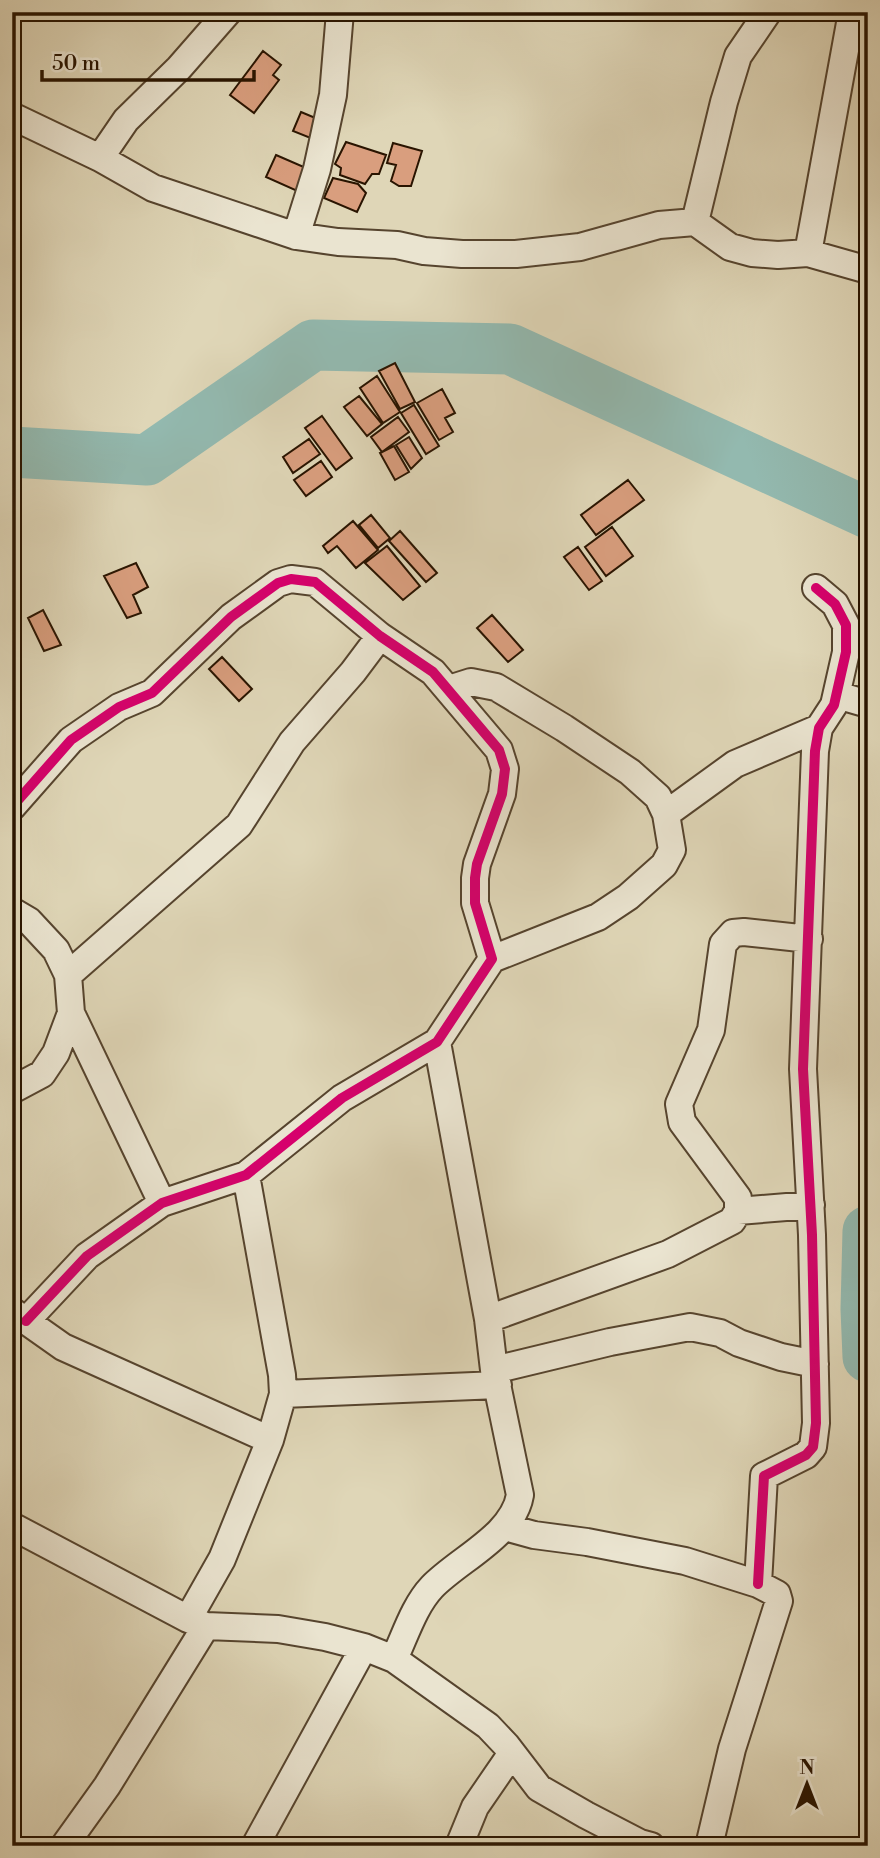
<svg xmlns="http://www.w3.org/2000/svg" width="880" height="1858" viewBox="0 0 880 1858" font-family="'Libre Bodoni',serif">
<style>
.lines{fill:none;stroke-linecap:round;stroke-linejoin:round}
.river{stroke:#93b9af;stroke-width:51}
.building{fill:#d99e7e;stroke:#291400;stroke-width:2}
.minor-casing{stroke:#56442e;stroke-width:30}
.minor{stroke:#eae4d0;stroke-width:26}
.cycleway-casing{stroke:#eae4d0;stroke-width:15}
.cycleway{stroke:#d6006c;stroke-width:10}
</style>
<rect width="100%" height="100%" fill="#dfd6b7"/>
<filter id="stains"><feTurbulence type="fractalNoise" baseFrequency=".00286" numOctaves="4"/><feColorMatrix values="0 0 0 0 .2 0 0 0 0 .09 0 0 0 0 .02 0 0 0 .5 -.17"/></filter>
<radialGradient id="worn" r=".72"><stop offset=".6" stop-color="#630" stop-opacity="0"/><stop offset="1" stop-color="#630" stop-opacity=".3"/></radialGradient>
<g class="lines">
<path class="river" d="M12,452l135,8 166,-115 197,4 358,164
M868,1231l-2,78 2,48"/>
</g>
<path class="building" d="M263,51l18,14 -8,10 6,5 -25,33 -24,-18z
M301,112l24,10 -7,19 -25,-10z
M346,142l40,13 -7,19h-7l-7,10 -25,-9 1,-7 -6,-4z
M393,143l29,8 -11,35h-12l-8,-5 5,-16 -9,-2z
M276,155l37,16 -9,23 -38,-17z
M333,178l25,6 8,9 -9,19 -33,-14z
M395,363l20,39 -15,7 -21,-38z
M377,376l23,36 -17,11 -23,-35z
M442,389l13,24 -10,5 8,14 -14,8 -22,-37z
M359,396l23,28 -15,12 -23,-29z
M414,405l25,41 -13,8 -25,-41z
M322,416l30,42 -16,12 -31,-42z
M398,417l11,15 -27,20 -11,-15z
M409,437l13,21 -11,11 -15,-24z
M309,439l11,15 -27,19 -10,-16z
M394,446l15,26 -14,8 -15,-27z
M321,461l11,16 -26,19 -12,-16z
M628,480l16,20 -48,35 -15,-20z
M371,515l19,23 -12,10 -19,-23z
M353,521l25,29 -22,18 -19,-22 -9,7 -5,-7z
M612,527l21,29 -27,20 -21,-29z
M400,531l37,42 -11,9 -37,-41z
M387,546l33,40 -17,14 -38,-37z
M578,547l24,34 -13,9 -25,-33z
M136,563l12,24 -15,8 8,18 -14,5 -23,-42z
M43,610l18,35 -17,6 -16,-33z
M492,615l31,35 -15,12 -31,-34z
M222,657l30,32 -13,12 -30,-32z"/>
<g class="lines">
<g class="minor-casing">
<path id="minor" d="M12,116l88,42 53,30 143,48 42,6 59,3 27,6 38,3h54l64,-7 79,-22 36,-3 35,25 22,6 26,2 30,-2 60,17
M100,158l26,-38 53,-52 49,-56
M695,222l29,-120 14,-46 30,-44
M296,236l21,-67 16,-74 7,-83
M808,253l44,-241
M449,689l22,-7 25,5 68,41 66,44 28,25 8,17 6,36 -8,15 -36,32 -30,20 -106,42
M837,695l31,9
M12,807l59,-67 48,-33 33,-14 79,-76 47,-34 13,-4 24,3 65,54 53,36 66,78 6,19 -3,25 -25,70 -2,14v25l17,56 -55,83 -95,56 -96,77 -84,28 -75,53 -61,65
M666,814l69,-50 84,-36
M12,911l17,10 27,29 12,25 3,38 -15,40 -14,21 -30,16
M68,975l171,-150 53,-83 61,-70 27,-36
M71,1013l91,190
M738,1211l73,-6
M12,1311l51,36 207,93
M488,1319l180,-65 64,-33 6,-10v-13l-56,-76 -3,-18 32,-74 12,-86 10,-11 11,-1 65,7
M494,1370l116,-28 80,-15 30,6 19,10 42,14 34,7
M283,1394l215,-9
M12,1526l176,93 18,7 72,3 47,8 39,10 30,12 94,67 18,19 33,43 47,27 54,28 11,3
M505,1527l29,8 53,7 98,19 73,23 19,10 2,7 -47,148 -23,97
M758,1584l6,-108 42,-21 7,-8 3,-24 -4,-188 -9,-166 12,-318 4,-23 15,-23 12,-53v-27l-11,-21 -19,-16
M188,1619l34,-60 48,-119 13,-46 -1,-19 -36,-200
M394,1659c11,-23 20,-53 38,-72 27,-28 81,-51 88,-92l-26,-125 -6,-51 -51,-277
M64,1846l43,-60 99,-160
M255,1846l109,-199
M459,1846l16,-39 37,-54"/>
</g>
<use href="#minor" class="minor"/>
<g class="cycleway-casing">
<path id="cycleway" d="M12,807l59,-67 48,-33 33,-14 79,-76 47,-34 13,-4 24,3 65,54 53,36 66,78 6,19 -3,25 -25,70 -2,14v25l17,56 -55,83 -95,56 -96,77 -84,28 -75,53 -61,65
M758,1584l6,-108 42,-21 7,-8 3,-24 -4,-188 -9,-166 12,-318 4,-23 15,-23 12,-53v-27l-11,-21 -19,-16"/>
</g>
<use href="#cycleway" class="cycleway"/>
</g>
<rect width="880" height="1858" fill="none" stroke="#dfd6b7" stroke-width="42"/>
<rect x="14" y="14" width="852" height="1830" fill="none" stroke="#291400" stroke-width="3.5"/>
<rect x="21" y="21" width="838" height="1816" fill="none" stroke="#291400" stroke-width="2"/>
<g transform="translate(807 1784)" stroke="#eae4d0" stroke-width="5" paint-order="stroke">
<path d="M0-5L12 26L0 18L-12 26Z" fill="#291400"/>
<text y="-10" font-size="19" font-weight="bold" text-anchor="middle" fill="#291400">N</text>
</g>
<path d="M42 70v10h212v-10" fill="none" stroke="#291400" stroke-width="3.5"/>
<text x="52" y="70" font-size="21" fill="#291400" stroke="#eae4d0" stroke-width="5" paint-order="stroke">50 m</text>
<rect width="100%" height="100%" filter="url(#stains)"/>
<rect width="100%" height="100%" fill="url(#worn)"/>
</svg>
